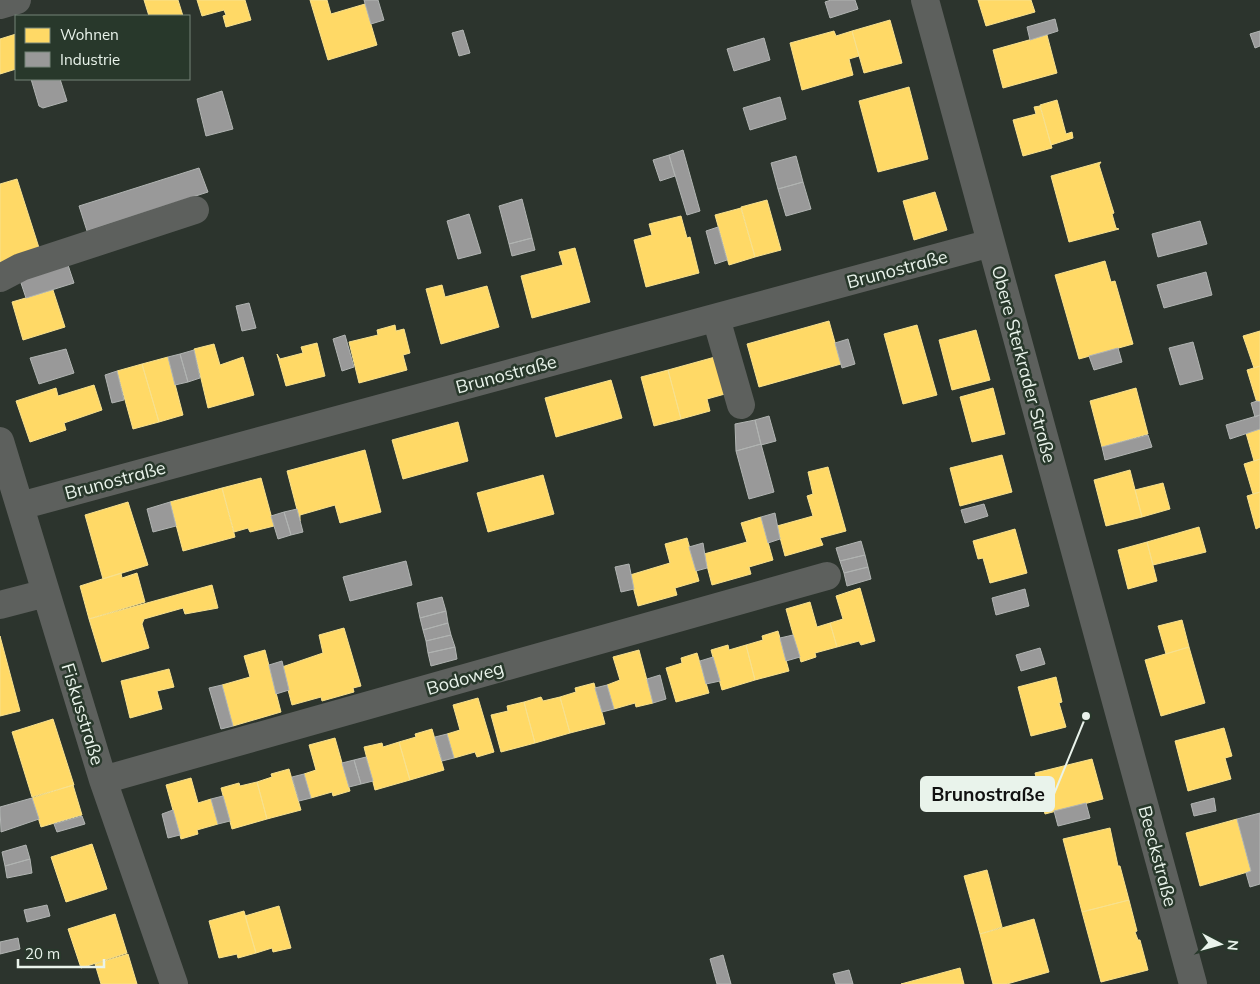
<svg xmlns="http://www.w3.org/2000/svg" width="1260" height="984" viewBox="0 0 1260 984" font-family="Mulish,sans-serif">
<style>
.homes{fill:#ffd966;stroke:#f8e18e}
.industry{fill:#999;stroke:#b1b4b2}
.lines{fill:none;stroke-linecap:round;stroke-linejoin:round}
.minor{stroke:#5d605d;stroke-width:28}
.labels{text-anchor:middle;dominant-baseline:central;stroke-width:5;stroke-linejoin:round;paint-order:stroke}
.street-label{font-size:18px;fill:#e9f3eb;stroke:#28382b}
.leader{fill:none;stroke:#e9f3eb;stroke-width:2}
.callout-dot{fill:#e9f3eb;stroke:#28382b;stroke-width:2}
.callout{fill:#e9f3eb;stroke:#e9f3eb;stroke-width:2}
.callout-label{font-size:19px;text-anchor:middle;font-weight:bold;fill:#111}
</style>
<rect width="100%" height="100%" fill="#2c342d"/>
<path class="homes" d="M144,0h34l5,16h-34z
M197,0h48l6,20 -25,7 -3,-11 3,-1 -2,-5 -22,6z
M310,0h17l4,14 34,-10 12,41 -49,15z
M978,0h53l4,12 -49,14z
M890,20l12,43 -38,10 -12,-42z
M834,31l2,5 16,-5 7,25 -10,3 4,16 -51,15 -12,-47z
M16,34v35l-16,5v-35z
M1047,35l10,38 -54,15 -10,-38z
M909,87l19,72 -50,13 -19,-71z
M1057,100l9,34 6,-2 1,6 -22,7 -11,-40z
M1040,106l12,42 -29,8 -10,-36 23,-6 -2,-7z
M1101,162l-2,3 15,48 -2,1 4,14 3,1 -50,13 -18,-66z
M17,179l24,75 -41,12v-82z
M935,192l12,38 -33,10 -11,-39z
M767,200l14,50 -26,7 -14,-50z
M741,208l14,49 -26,8 -14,-50z
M681,216l6,22 3,-1 9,36 -53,14 -12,-47 18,-5 -3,-11z
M575,248l15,54 -58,16 -11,-42 42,-11 -4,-13z
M1105,261l6,21 4,-1 18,63 -54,15 -24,-84z
M442,285l3,12 42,-11 12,41 -58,17 -15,-55z
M53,290l12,37 -42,13 -11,-38z
M829,321l12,43 -82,23 -12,-43z
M395,325l1,6 8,-2 6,24 -7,2 4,15 -48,13 -10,-41 29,-7 -1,-5z
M917,325l20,70 -34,9 -19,-70z
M976,330l14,50 -38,10 -13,-50z
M1260,331v35l-6,2 -11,-32z
M317,343l8,33 -39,10 -9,-32 3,5 23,-6 -2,-6z
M214,344l6,21 23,-8 11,38 -46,13 -14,-59z
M168,357l15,58 -24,7 -17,-58z
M715,357l10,37 -18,5 3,12 -29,8 -13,-49z
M142,364l17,58 -26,7 -16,-58z
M1260,366v36l-3,1 -10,-33z
M668,370l13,49 -27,7 -13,-49z
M611,380l11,38 -66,19 -11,-39z
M94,385l8,25 -38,13 2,7 -36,12 -14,-41 40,-13 2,8z
M993,388l12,46 -33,8 -12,-45z
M1136,388l12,46 -46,13 -12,-46z
M458,422l10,39 -65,18 -11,-39z
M1260,429v30l-6,2 -8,-28z
M365,450l16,62 -41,11 -5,-18 -35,10v6l-13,-50z
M1002,455l10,37 -52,14 -10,-38z
M1260,459v33l-7,2 -9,-30z
M828,467l18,64 -26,7 3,7 -38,11 -8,-30 36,-10 -6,-20 6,-2 -5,-22z
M1130,470l12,47 -36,9 -12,-46z
M543,475l11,39 -66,18 -11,-39z
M261,478l13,48 -24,6 -2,-4 -14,4 -12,-44z
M1163,483l7,26 -28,8 -7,-27z
M222,488l13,49 -52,14 -13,-49z
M1260,492v35l-4,2 -9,-33z
M128,502l20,63 -45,14 -18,-64z
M761,517l12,43 -24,7 2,7 -39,11 -8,-31 43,-12 -6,-19z
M1199,527l7,25 -53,13 -6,-23z
M1015,529l12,44 -37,10 -7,-25 -5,1 -5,-18z
M687,538l12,43 -24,7 2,7 -39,11 -8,-31 40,-12 -5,-19z
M1147,542l10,39 -29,8 -10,-39z
M121,573l1,5 15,-5 8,29 -56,17 -9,-33z
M212,585l6,23 -33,6 -2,-6 -39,11 -2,5 7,24 -47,14 -13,-43z
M860,588l15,53 -14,4 -2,-4 -22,6 -7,-24 13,-4 -7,-23z
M810,602l7,25 13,-4 7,24 -22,6 1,4 -15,5 -15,-53z
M1182,620l7,27 -23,7 -8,-28z
M344,628l17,58 -8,2 1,4 -32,9 -1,-4 -29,8 -10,-38 41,-14 -4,-18z
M778,631l11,40 -34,9 -9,-35 17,-5 -1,-4z
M0,636l20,75 -20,5z
M728,645l1,5 17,-5 9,35 -33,10 -11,-40z
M1189,647l16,56 -44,13 -16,-56z
M265,650l16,62 -48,14 -11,-41 28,-8 -6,-21z
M639,650l14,53 -17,4 -1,-4 -21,6 -7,-24 13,-5 -7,-23z
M697,653l12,40 -33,9 -10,-34 16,-5 -1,-5z
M169,669l5,18 -17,4 5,18 -32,9 -9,-37z
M1056,677l6,25 -3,1 7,24 -35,9 -13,-49z
M594,683l11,41 -35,9 -10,-36 16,-5 -1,-4z
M541,697l2,4 17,-4 10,36 -35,10 -11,-41z
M478,698l16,54 -17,5 -2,-5 -21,6 -7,-24 13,-4 -7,-25z
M524,702l11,41 -34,9 -10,-37 17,-4 -1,-5z
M53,719l21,66 -42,12 -20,-65z
M1224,728l8,28 -7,2 6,21 -43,12 -13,-50z
M432,729l12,41 -34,10 -11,-38 17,-5 -1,-3z
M335,738l15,53 -17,5 -1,-4 -21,6 -7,-24 12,-4 -7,-25z
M399,742l11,38 -35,10 -11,-43 18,-4 1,4z
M1092,759l11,40 -58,15 -10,-41z
M289,769l12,41 -34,9 -10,-37 15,-5 -1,-3z
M191,778l7,25 13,-4 7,25 -21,6 1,4 -17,5 -15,-54z
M257,782l10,37 -35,10 -11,-41 18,-5 1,3z
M73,785l9,30 -41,12 -9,-29z
M1237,819l14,52 -51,15 -14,-53z
M1110,828l8,38h2l9,34 -47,12 -19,-73z
M92,844l15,45 -41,13 -15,-45z
M987,870l15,57 -22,7 -16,-58z
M1129,900l8,31 -2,1 3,8h2l8,30 -47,12 -19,-70z
M279,906l12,42 -18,4 -1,-4 -16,5 -11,-37z
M244,911l12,42 -18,5 -1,-4 -18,4 -10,-37z
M115,914l12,39 -46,15 -13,-39z
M1034,919l15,53 -42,12h-14l-13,-50z
M128,954l9,30h-36l-6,-20z
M960,968l4,16h-63z"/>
<path class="industry" d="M364,0h14l6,20 -13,4z
M831,0h24l3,9 -28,9 -5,-16z
M1055,19l3,12 -28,9 -3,-13z
M463,30l7,23 -11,3 -7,-23z
M1260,31v15l-5,2 -5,-14z
M764,38l6,22 -36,11 -7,-22z
M31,79h29l7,22 -24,7 -4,-2z
M222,91l11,38 -27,7 -9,-37z
M780,97l6,22 -36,11 -7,-22z
M683,150l17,61 -13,4 -18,-60z
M669,155l6,21 -15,5 -7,-21z
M796,156l7,26 -25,7 -7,-26z
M199,168l9,24 -121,39 -8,-25z
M803,182l8,27 -25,7 -8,-27z
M522,199l10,39 -23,6 -10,-38z
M469,214l12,39 -23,6 -11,-38z
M1200,221l7,23 -49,13 -6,-23z
M718,227l9,33 -12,4 -9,-33z
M532,238l3,12 -23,6 -3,-12z
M66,259l8,24 -48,15 -8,-24z
M1206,272l6,23 -48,13 -7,-23z
M249,303l7,25 -14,3 -6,-25z
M345,335l9,32 -12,4 -9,-32z
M848,339l7,25 -13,4 -7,-25z
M1193,342l10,37 -23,6 -11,-37z
M1118,348l4,14 -28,8 -5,-14z
M66,349l8,24 -35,11 -9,-26z
M194,350l6,28 -12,4 -8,-28z
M180,354l8,28 -13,3 -7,-28z
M117,371l7,29 -12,3 -7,-28z
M1257,401l3,1v13l-5,2 -4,-14z
M1260,415v14l-30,10 -4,-14z
M769,416l7,25 -15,4 -6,-25z
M755,420l6,24 -25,7 -1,-27z
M1148,435l4,12 -47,13 -3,-13z
M761,444l13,48 -25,7 -13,-48z
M170,502l6,24 -23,6 -6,-23z
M984,504l4,12 -23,7 -4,-13z
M297,509l6,23 -12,3 -7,-23z
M284,512l7,23 -13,4 -7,-23z
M775,513l5,26 -12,4 -7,-26z
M861,541l4,14 -25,6 -4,-13z
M703,543l4,25 -11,3 -7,-24z
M865,555l3,12 -24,6 -4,-12z
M406,561l6,24 -62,16 -7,-24z
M629,564l5,25 -13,3 -6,-25z
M868,567l3,12 -24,7 -3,-13z
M1025,589l4,17 -33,9 -4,-17z
M442,597l4,14 -26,7 -3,-15z
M446,611l2,12 -25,7 -3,-12z
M448,623l3,12 -25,6 -3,-11z
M451,635l4,12 -27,6 -2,-12z
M793,635l7,22 -14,4 -6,-23z
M455,647l2,12 -26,7 -3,-13z
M1040,648l5,16 -24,7 -5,-16z
M713,657l7,24 -14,3 -6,-23z
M282,661l7,29 -13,4 -7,-29z
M660,675l6,24 -13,4 -6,-24z
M222,685l11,41 -12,3 -12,-41z
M607,685l7,24 -12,3 -7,-24z
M447,734l7,24 -12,3 -7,-24z
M366,757l7,24 -12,3 -7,-24z
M354,760l7,24 -12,3 -7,-24z
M304,774l7,24 -12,3 -7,-24z
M223,796l7,25 -12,3 -7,-25z
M32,798l7,21 -38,13 -1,-25z
M1214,798l2,13 -22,5 -3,-12z
M1086,803l4,15 -32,8 -4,-15z
M173,810l7,25 -12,3 -6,-24z
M1260,813v71l-10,3 -4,-14 5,-2 -14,-52z
M82,816l3,8 -28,8 -3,-8z
M26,845l4,14 -25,7 -3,-14z
M30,859l2,14 -25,5 -2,-12z
M47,905l3,11 -23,6 -3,-12z
M18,938l2,11 -20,5v-12z
M723,955l8,29h-14l-7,-25z
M849,970l4,14h-17l-3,-10z"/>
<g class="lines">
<path class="minor" d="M925,0l268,984
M0,5l17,-5
M0,278l21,-11 174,-57
M716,318l25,87
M0,441l103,339 71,204
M20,506l971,-263
M0,605l46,-12
M103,780l724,-204"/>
</g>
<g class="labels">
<g class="street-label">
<text transform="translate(897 269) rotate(-15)">Brunostraße</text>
<text transform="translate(1024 364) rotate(75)">Obere Sterkrader Straße</text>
<text transform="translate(506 374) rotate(-15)">Brunostraße</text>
<text transform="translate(115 480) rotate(-15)">Brunostraße</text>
<text transform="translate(465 678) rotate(-16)">Bodoweg</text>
<text transform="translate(83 714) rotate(73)">Fiskusstraße</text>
<text transform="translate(1158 856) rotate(75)">Beeckstraße</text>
</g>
</g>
<path class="leader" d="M1086 716L1054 794"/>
<circle class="callout-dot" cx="1086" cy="716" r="5"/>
<rect class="callout" x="921" y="777" width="133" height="34" rx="5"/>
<g class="callout-label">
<text x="988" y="801">Brunostraße</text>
</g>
<rect x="15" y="15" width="175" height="65" fill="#28382b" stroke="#758378"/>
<rect x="25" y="28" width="25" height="15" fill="#ffd966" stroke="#758378"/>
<text x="60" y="40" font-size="15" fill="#e9f3eb">Wohnen</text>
<rect x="25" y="52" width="25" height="15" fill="#999999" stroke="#758378"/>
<text x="60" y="65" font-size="15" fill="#e9f3eb">Industrie</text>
<g transform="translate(1220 944) rotate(96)" stroke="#28382b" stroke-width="4" paint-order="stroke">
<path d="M0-4L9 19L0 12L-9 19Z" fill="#e9f3eb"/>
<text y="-8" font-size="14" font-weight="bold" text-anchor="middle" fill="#e9f3eb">N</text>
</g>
<path d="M18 959v8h86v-8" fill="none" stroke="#e9f3eb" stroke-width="2.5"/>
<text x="25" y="959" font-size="15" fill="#e9f3eb" stroke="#28382b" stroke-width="4" paint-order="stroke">20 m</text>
</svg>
